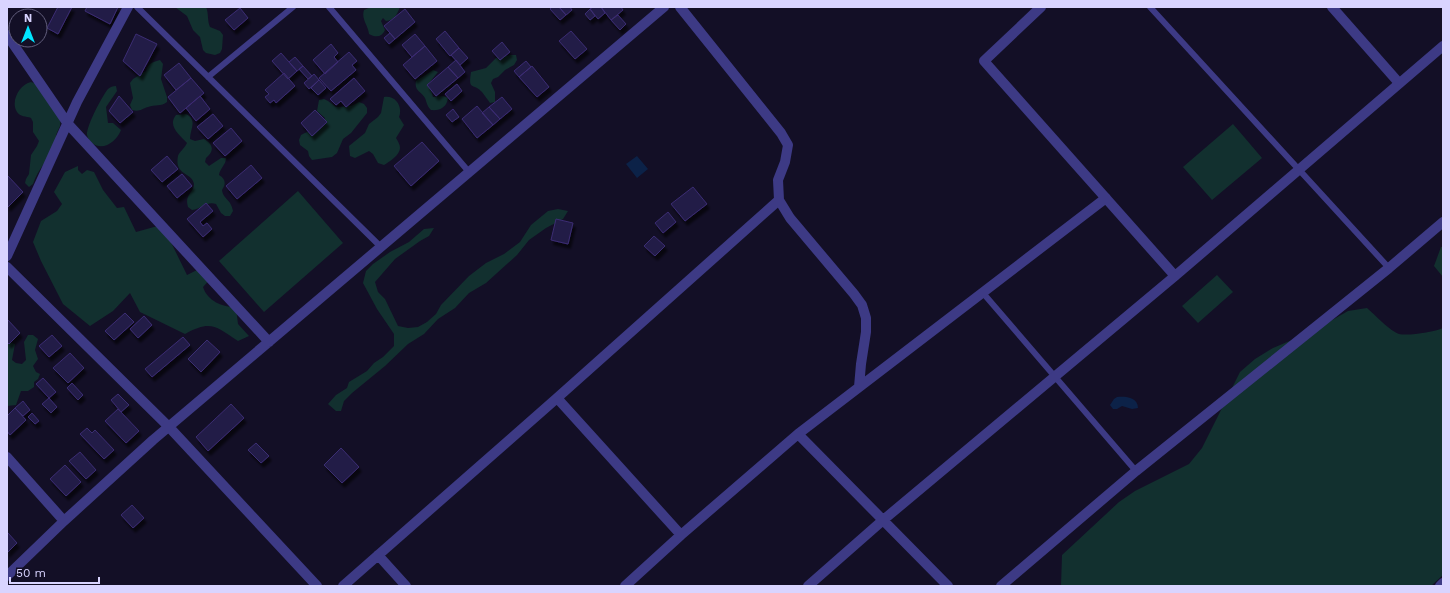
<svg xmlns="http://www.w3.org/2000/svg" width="1450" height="593" viewBox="0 0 1450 593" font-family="'Work Sans',sans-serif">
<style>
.green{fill:#12302f}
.water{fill:#0c2248}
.building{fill:#241b47;stroke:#3b2d73;filter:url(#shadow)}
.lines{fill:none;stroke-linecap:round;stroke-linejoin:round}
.lane{stroke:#3d3a85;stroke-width:6}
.street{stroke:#3d3a85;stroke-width:10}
</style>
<defs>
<filter id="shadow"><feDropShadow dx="2.5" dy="4.5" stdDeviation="1" flood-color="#0009"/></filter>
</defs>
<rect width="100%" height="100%" fill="#130f26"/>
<path class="green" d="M175,7h31c3,7 1,13 4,20l10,4 3,4 -1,14 -2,4 -5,2 -9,-2 -3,-3 -3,-13 -7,-7 -6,-14z
M371,7h29c-3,7 -5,13 -14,14l-3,-3 -2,3 4,9c-3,7 -9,8 -16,4 -1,-9 -8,-15 -5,-24z
M511,55h5l1,5 -3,5 -9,5 -7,7 -5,2 -2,4 4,9v10l-5,1c-2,-3 -5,-7 -8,-11 -9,-10 -14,0 -11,-20l15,-4 10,-10z
M160,60l3,4 -2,15 6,18v5c-6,5 -12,2 -19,5 -7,2 -8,5 -16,3l-2,-5 3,-7 -3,-15 3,-4 13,-8c2,-8 7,-9 14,-11z
M433,70l5,2 -9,11 4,14 10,-1 5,2c-1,9 -8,13 -17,12 -4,-4 -4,-7 -6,-12 -4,-7 -11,-7 -9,-17z
M31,82l8,3 22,31 -1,10 -4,9 3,9c-10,13 -21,25 -26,40l-4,3 -4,-4 1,-4 3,-5 2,-19 6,-9 2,-5 -6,-9v-10l-2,-4c-5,-2 -11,-1 -14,-6 -7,-11 3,-28 14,-30z
M116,86l1,5 -11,16 2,16h5l8,7c-4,11 -18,22 -29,13 -3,-2 -4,-5 -5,-8 -1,-8 15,-39 21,-46 2,-2 5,-3 8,-3z
M384,97c12,-2 19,10 15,20l5,8 -8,13c2,3 4,7 4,10 0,7 -11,14 -16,17l-6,-2 -5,-9 -4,-3 -14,7 -5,-2 -1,-10 16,-13 4,-9 9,-7 3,-4z
M324,99l4,2 8,6 15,-1 8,-4 5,2 3,4v5l-16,20 -8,6 -6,14 -5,4 -20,3 -3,-4 -1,-5 -8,-6 -1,-5 2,-5c9,-5 19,-6 24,-17l-8,-7 2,-11z
M186,114c12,6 4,15 4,25l5,2 9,-2c9,5 11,12 2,19l-1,4 4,4 12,-8h5c0,7 -6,10 -7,17 7,4 7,9 3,15 1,9 9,9 11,21l-3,5h-5l-4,-3 -5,-9c-10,-3 -14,5 -24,6l-4,-3c-4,-13 6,-14 6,-23 -2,-12 -20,-8 -16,-28 1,-4 7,-8 9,-13 -7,-8 -20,-17 -11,-28z
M1233,124l29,34 -50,42 -29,-33z
M78,166v4l4,4 5,-4 7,2 9,18 14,18 7,-1 12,25 18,-5 9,-1 24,49 10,-5 17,5 -11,12c5,15 19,19 33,21l2,16 11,12 -11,5c-23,-15 -27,-21 -53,-7l-45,-22 -10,-19 -17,18 -23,15 -27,-22 -22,-43 -8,-19 8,-21 16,-10 5,-7 -8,-12 11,-20z
M298,191l45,52 -79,69 -45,-51z
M558,209l10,2 -5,8 -17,9 -17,12 -12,15 -31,28 -17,10 -14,15 -17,11 -14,15 -16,10 -23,22 -33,27 -8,8 -3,10h-5l-8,-7 8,-9 11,-7 2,-6 18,-11 7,-8 9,-6 11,-11v-12l-17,-25 -14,-26 3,-12 7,-7 17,-12 19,-10 15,-13 10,-1 -5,8 -9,5 -25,18 -20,23 3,10 7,7 13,27 10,2 10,-1 9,-5 9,-8 5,-9 28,-29 17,-13 18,-9 16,-12 11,-17 17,-14z
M1441,247h2v30l-9,-11z
M1217,275l16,17 -35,31 -16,-17z
M1367,308c8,7 23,23 32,26 10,2 35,-2 44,-6v247l-12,11h-370l1,-31 57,-53 16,-11 54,-27 13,-16 38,-76 15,-13 18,-11 40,-17 35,-20z
M28,335h5l5,4 -3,11 3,9 -5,7 3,6 4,2 -2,5 -4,3v5l-6,4h-7l-5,14 -9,1 1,-64 7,2 -3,16 4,3 6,1 4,-4 -2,-18z"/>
<path class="water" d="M637,156l11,13 -11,9 -11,-14z
M1117,397c8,-1 21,0 21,11l-6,1 -10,-3 -5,3h-4l-3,-4 4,-6z"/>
<path class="building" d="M58,7h14l-14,27 -11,-6z
M87,7h31l-8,17 -25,-13z
M552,7h7l7,8 -6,5 -10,-11z
M559,7h11l2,3 -6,5z
M593,7h8l4,6 -7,6 -8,-10z
M601,7h20l2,3 -12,10z
M240,8l8,10 -14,12 -9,-10z
M405,9l10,13 -20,17 -11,-13z
M590,9l5,7 -5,4 -5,-6z
M618,15l8,9 -6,6 -9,-10z
M445,31l14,17 -9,8 -14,-17z
M571,31l16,18 -12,10 -16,-18z
M390,33l5,6 -6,5 -5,-6z
M136,34l21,10 -17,32 -17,-15z
M415,34l10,12 -13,11 -10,-12z
M502,42l8,10 -10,8 -8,-9z
M331,44l7,9 -4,4 4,5 -13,12 -12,-14z
M425,46l12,15 -22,18 -12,-14z
M459,48l9,10 -8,7 -9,-10z
M349,52l8,9 -5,4 4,5 -25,21 -12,-13z
M281,53l16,18 -9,8 -16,-18z
M295,57l8,9 -6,5 -8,-9z
M456,60l9,12 -7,6 -10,-11z
M526,61l5,6 -12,10 -5,-6z
M179,63l12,15 -15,12 -12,-15z
M303,66l9,10 -4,3 -9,-10z
M532,66l17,21 -12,10 -18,-20z
M448,67l10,11 -22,18 -9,-11z
M284,73l11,13 -19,17 -2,-3 -4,3 -5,-6 4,-3 -4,-4z
M314,74l5,6 -10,9 -5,-6z
M191,78l13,15 -24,20 -12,-16z
M354,78l11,13 -19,16 -5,-6 -5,4 -6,-6z
M319,80l7,8 -8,7 -7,-7z
M457,84l5,7 -11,10 -6,-7z
M119,96l14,16 -13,11 -11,-12z
M200,96l10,13 -14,12 -10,-13z
M502,97l10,12 -12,10 -11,-12z
M477,106l16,19 -16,13 -15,-19z
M489,107l11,12 -7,6 -11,-12z
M453,109l6,8 -7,5 -6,-7z
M315,110l12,12 -15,14 -11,-13z
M213,114l10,12 -15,13 -11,-12z
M231,128l11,13 -17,15 -12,-13z
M422,142l17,19 -28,25 -17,-20z
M167,156l11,13 -16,13 -11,-12z
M251,165l11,13 -25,21 -11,-13z
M182,174l10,12 -15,12 -10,-12z
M7,175l16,17 -15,15 -1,-2z
M693,187l14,17 -22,17 -14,-17z
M206,203l7,8 -13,11 3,4 4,-3 5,6 -9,8 -16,-18z
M668,212l8,10 -13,11 -8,-10z
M556,219l17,4 -5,21 -17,-4z
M654,236l11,10 -10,10 -11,-10z
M125,313l9,9 -20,18 -9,-9z
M144,316l8,9 -14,13 -8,-9z
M7,319l13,14 -11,11 -2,-2z
M52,335l10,11 -13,11 -10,-11z
M183,337l7,8 -38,32 -7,-8z
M207,340l13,12 -19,20 -13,-13z
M70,353l14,15 -16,15 -15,-15z
M43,378l13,14 -7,6 -13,-14z
M72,383l11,12 -5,5 -11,-12z
M118,394l11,11 -8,7 -10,-12z
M49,398l8,9 -6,6 -9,-9z
M23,401l7,9 -7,6 -8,-8z
M231,404l13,14 -36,33 -12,-14z
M15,408l11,12 -16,15 -3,-4v-15z
M118,409l21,22 -13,12 -21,-22z
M32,413l7,8 -4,3 -7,-7z
M87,428l5,5 3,-3 19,20 -10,9 -24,-25z
M256,443l13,13 -8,7 -13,-13z
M341,448l18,19 -17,16 -18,-18z
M80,452l16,18 -10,9 -17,-18z
M65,465l16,17 -15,14 -16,-17z
M132,505l12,13 -11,10 -12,-13z
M8,533l9,10 -10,10v-19z"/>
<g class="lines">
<path class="lane" d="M137,7l244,240
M329,7l140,165
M1150,7l239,261
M208,77l85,-70
M983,293l153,178"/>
<path class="street" d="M680,7l101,126 7,12 -3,17 -7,18 1,20 11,18 64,76 8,11 4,13v14l-5,32 -2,23
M1041,7l-57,54 191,215
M1332,7l67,76
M7,35l61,89 201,218
M7,256l70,-154 51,-95
M7,267l162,160 148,159
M557,398l124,137
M798,434l150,152
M7,457l57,64
M378,555l28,31
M7,576l57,-55 89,-81 511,-433
M343,586l214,-188 222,-198
M625,586l56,-51 117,-101 308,-236
M808,586l74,-65 293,-245 268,-230
M1001,586l135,-115 253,-203 54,-46
M1440,586l3,-3"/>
</g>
<rect width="1450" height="593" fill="none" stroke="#d9d4ff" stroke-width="16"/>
<g transform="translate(28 28)"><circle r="19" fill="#130f26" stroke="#625e7d"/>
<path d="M0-3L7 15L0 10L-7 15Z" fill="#00e5ff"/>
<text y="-6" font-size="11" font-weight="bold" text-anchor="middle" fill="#d9d4ff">N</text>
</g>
<path d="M10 577v6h89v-6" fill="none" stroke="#d9d4ff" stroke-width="2"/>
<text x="16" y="577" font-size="12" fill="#d9d4ff" stroke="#130f26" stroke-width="3" paint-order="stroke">50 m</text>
</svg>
